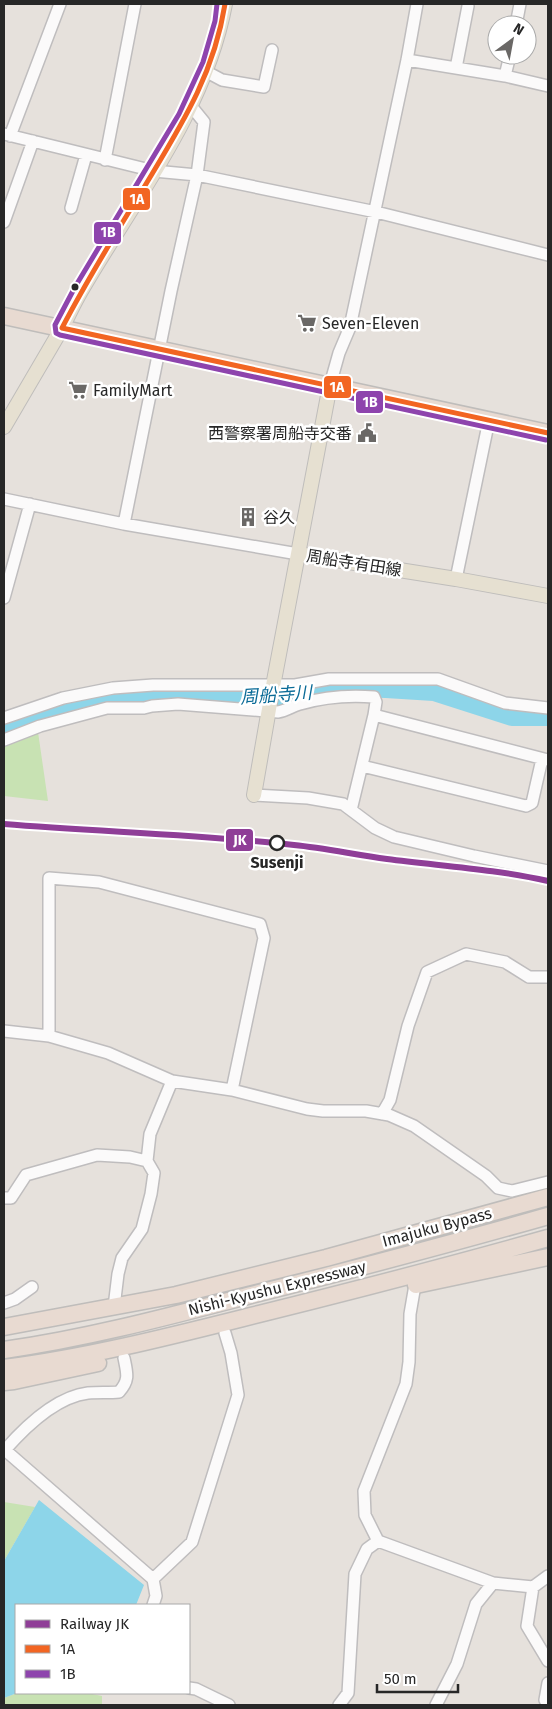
<svg xmlns="http://www.w3.org/2000/svg" width="552" height="1709" viewBox="0 0 552 1709" font-family="'Fira Sans','Noto Sans JP',sans-serif">
<style>
.green{fill:#c8e2b3}
.water{fill:#8dd5e9}
.lines{fill:none;stroke-linecap:round;stroke-linejoin:round}
.river{stroke:#8dd5e9;stroke-width:20}
.minor-casing{stroke:#bfbdbe;stroke-width:14}
.major-casing{stroke:#bfbdbb;stroke-width:16}
.highway-casing{stroke:#bfbdbb;stroke-width:19}
.minor{stroke:#fbfafa;stroke-width:11}
.major{stroke:#e6e0d1;stroke-width:14}
.highway{stroke:#e8dad1;stroke-width:16}
.bus-1-casing{stroke:#fff;stroke-width:9}
.bus-2-casing{stroke:#fff;stroke-width:9}
.bus-1{stroke:#f26522;stroke-width:5}
.bus-2{stroke:#8e44ad;stroke-width:5}
.rail-1-casing{stroke:#fff;stroke-width:10}
.rail-1{stroke:#8f3e97;stroke-width:6}
.bus-dot{fill:#272727;stroke:#fff;stroke-width:2}
.stop-dot{fill:#fff;stroke:#272727;stroke-width:2.5}
.labels{text-anchor:middle;dominant-baseline:central;stroke-width:5;stroke-linejoin:round;paint-order:stroke}
.poi-label{font-size:16px;fill:#272727;stroke:#fff;text-anchor:start}
.street-label{font-size:16px;fill:#272727;stroke:#fff}
.stop-label{font-size:16px;font-weight:bold;fill:#272727;stroke:#fff}
.water-label{font-size:18px;font-style:italic;fill:#0b6b97;stroke:#fff}
.line-badge{stroke:#fff;stroke-width:2}
.badge-label{font-size:14px;text-anchor:middle;font-weight:bold;fill:#fff}
</style>
<rect width="100%" height="100%" fill="#e6e1dc"/>
<path class="green" d="M38,732l10,69 -44,-5v-52z
M4,1502l31,5 -31,54z
M17,1693h70l15,3v9h-98v-7z"/>
<path class="water" d="M39,1500l105,85 -8,20h-120l1,88 -13,5v-137z"/>
<g class="lines">
<path class="river" d="M4,727l21,-9 89,-19 59,-4 86,5 44,-8 45,-5 38,1 48,3 78,25h36"/>
<g class="minor-casing">
<path id="minor" d="M516,25l4,-21
M407,60l98,16 43,10
M456,68l12,-62
M207,72l15,8 42,7 8,-37
M505,76l5,-21
M4,134l150,37 43,4 179,37 172,43
M10,136l50,-132
M105,160l30,-156
M71,208l15,-53
M4,222l29,-81
M330,385l9,-32 11,-26 57,-267 10,-56
M4,499l120,25 174,30
M124,524l47,-233 26,-116 7,-53 -13,-16
M456,579l33,-159
M4,598l26,-94
M4,718l59,-20 50,-10 40,-3h142l34,-6h109l67,24 43,5
M4,740l36,-14 67,-18h37l8,-2 26,-2 100,8c8,-1 14,-6 22,-8 24,-7 49,-9 74,-7l2,5 -2,13
M362,766l164,40 6,-3 10,-44
M254,795l54,3 35,6 32,24 19,9 80,19 74,15
M351,810l23,-95 174,45
M4,1031l45,5 59,17 64,28 60,9 75,19 16,2h43l23,4 25,11 72,50 12,12 14,3 36,-9
M49,1036v-158l50,4 161,42 4,14 -32,152
M382,1114l8,-14 18,-74 19,-54 39,-18 39,8 24,15h19
M4,1198h7l15,-23 71,-20 33,2 17,4
M415,1285l-5,29 -1,48 -3,22 -42,107 1,24 13,26 115,42 40,4 15,-11
M4,1303l11,-4 17,-12
M114,1307l4,-33 4,-16 20,-29 9,-35 3,-21 -7,-12 3,-27 22,-53
M5,1450l148,129 3,17 -3,9
M4,1451c20,-23 51,-54 84,-58 10,-1 21,0 31,-1 11,-12 8,-19 5,-34
M153,1579l39,-37 46,-147 -7,-42 -6,-20
M533,1587l-6,39 21,35
M548,1683l-3,17 3,5
M189,1688l7,1 33,16
M339,1705l9,-12 7,-119 12,-25 11,-8
M436,1705l21,-41 19,-60 17,-21"/>
</g>
<g class="major-casing">
<path id="major" d="M4,427c19,-33 39,-66 58,-99 6,-12 12,-25 19,-37 54,-93 124,-180 144,-287
M298,554l158,25 92,17
M254,795l19,-109 57,-301"/>
</g>
<g class="highway-casing">
<path id="highway" d="M4,316l544,117
M416,1285l132,-28
M4,1327l172,-32 150,-37 222,-61
M4,1350c84,-12 166,-34 247,-55 100,-25 199,-51 297,-79
M4,1368c86,-11 171,-33 255,-54 97,-24 193,-49 289,-76
M4,1382l10,-1 84,-18"/>
</g>
<use href="#minor" class="minor"/>
<use href="#major" class="major"/>
<use href="#highway" class="highway"/>
<g class="bus-1-casing">
<path id="bus-1" d="M225,4c-11,70 -43,120 -79,180 -29,47 -58,94 -84,144l486,105"/>
</g>
<g class="bus-2-casing">
<path id="bus-2" d="M217,4l-2,17 -12,41 -24,52 -104,173 -20,38 1,8 4,2 486,105"/>
</g>
<use href="#bus-1" class="bus-1"/>
<use href="#bus-2" class="bus-2"/>
<g class="rail-1-casing">
<path id="rail-1" d="M4,824c97,8 194,10 290,21 31,3 62,10 93,14 54,7 108,10 161,22"/>
</g>
<use href="#rail-1" class="rail-1"/>
</g>
<defs>
<g id="supermarket-bare" transform="scale(1.5)"><path d="M-6-5.5h2.5l.6 2H6L4.5 2H-2.5L-4.4-4H-6ZM-1.5 3.2a1.3 1.3 0 1 0 .1 0ZM3 3.2a1.3 1.3 0 1 0 .1 0Z" fill="#6a6866" stroke="#fff" stroke-width="2.5" paint-order="stroke"/></g>
<g id="civic-bare" transform="scale(1.5)"><path d="M-.6-6.5H3V-4.5H.6V-3L4-1V1h2V6H-6V1h2V-1L-.6-3ZM-1.2 2.5V6h2.4V2.5Z" fill="#6a6866" stroke="#fff" stroke-width="2.5" paint-order="stroke"/></g>
<g id="building-bare" transform="scale(1.5)"><path d="M-4-6H4V6H1V3H-1V6H-4ZM-2.5-4.3h1.7v1.8h-1.7ZM.8-4.3h1.7v1.8H.8ZM-2.5-1h1.7V.8h-1.7ZM.8-1h1.7V.8H.8Z" fill="#6a6866" stroke="#fff" stroke-width="2.5" paint-order="stroke"/></g>
</defs>
<g fill-rule="evenodd">
<use href="#supermarket-bare" x="307" y="323"/>
<use href="#supermarket-bare" x="78" y="390"/>
<use href="#civic-bare" x="367" y="433"/>
<use href="#building-bare" x="248" y="517"/>
</g>
<circle class="bus-dot" cx="75" cy="287" r="4.5"/>
<circle class="stop-dot" cx="277" cy="843" r="7"/>
<g class="labels">
<g class="poi-label">
<text x="322" y="323">Seven-Eleven</text>
<text x="93" y="390">FamilyMart</text>
<text x="352" y="433" text-anchor="end">西警察署周船寺交番</text>
<text x="263" y="517">谷久</text>
</g>
<g class="street-label">
<text transform="translate(354 563) rotate(9)">周船寺有田線</text>
<text transform="translate(437 1227) rotate(-15)">Imajuku Bypass</text>
<text transform="translate(277 1288) rotate(-14)">Nishi-Kyushu Expressway</text>
</g>
<g class="stop-label">
<text x="277" y="862">Susenji</text>
</g>
<g class="water-label">
<text transform="translate(276 695) rotate(-4)">周船寺川</text>
</g>
</g>
<g class="line-badge">
<rect x="122" y="187" width="29" height="24" rx="5" fill="#f26522"/>
<rect x="93" y="221" width="29" height="24" rx="5" fill="#8e44ad"/>
<rect x="323" y="375" width="29" height="24" rx="5" fill="#f26522"/>
<rect x="355" y="390" width="29" height="24" rx="5" fill="#8e44ad"/>
<rect x="225" y="828" width="29" height="24" rx="5" fill="#8f3e97"/>
</g>
<g class="badge-label">
<text x="137" y="204">1A</text>
<text x="108" y="237">1B</text>
<text x="337" y="392">1A</text>
<text x="370" y="407">1B</text>
<text x="240" y="845">JK</text>
</g>
<rect width="552" height="1709" fill="none" stroke="#272727" stroke-width="10"/>
<rect x="15" y="1604" width="175" height="90" fill="#ffffff" stroke="#a9a9a9"/>
<rect x="25" y="1620" width="25" height="8" fill="#8f3e97" stroke="#a9a9a9"/>
<text x="60" y="1629" font-size="15" fill="#272727">Railway JK</text>
<rect x="25" y="1645" width="25" height="8" fill="#f26522" stroke="#a9a9a9"/>
<text x="60" y="1654" font-size="15" fill="#272727">1A</text>
<rect x="25" y="1670" width="25" height="8" fill="#8e44ad" stroke="#a9a9a9"/>
<text x="60" y="1679" font-size="15" fill="#272727">1B</text>
<g transform="translate(512 40) rotate(32)"><circle r="24" fill="#ffffff" stroke="#a9a9a9"/>
<path d="M0-4L9 19L0 12L-9 19Z" fill="#6a6866"/>
<text y="-8" font-size="14" font-weight="bold" text-anchor="middle" fill="#272727">N</text>
</g>
<path d="M377 1684v8h81v-8" fill="none" stroke="#272727" stroke-width="2.5"/>
<text x="384" y="1684" font-size="15" fill="#272727" stroke="#ffffff" stroke-width="4" paint-order="stroke">50 m</text>
</svg>
